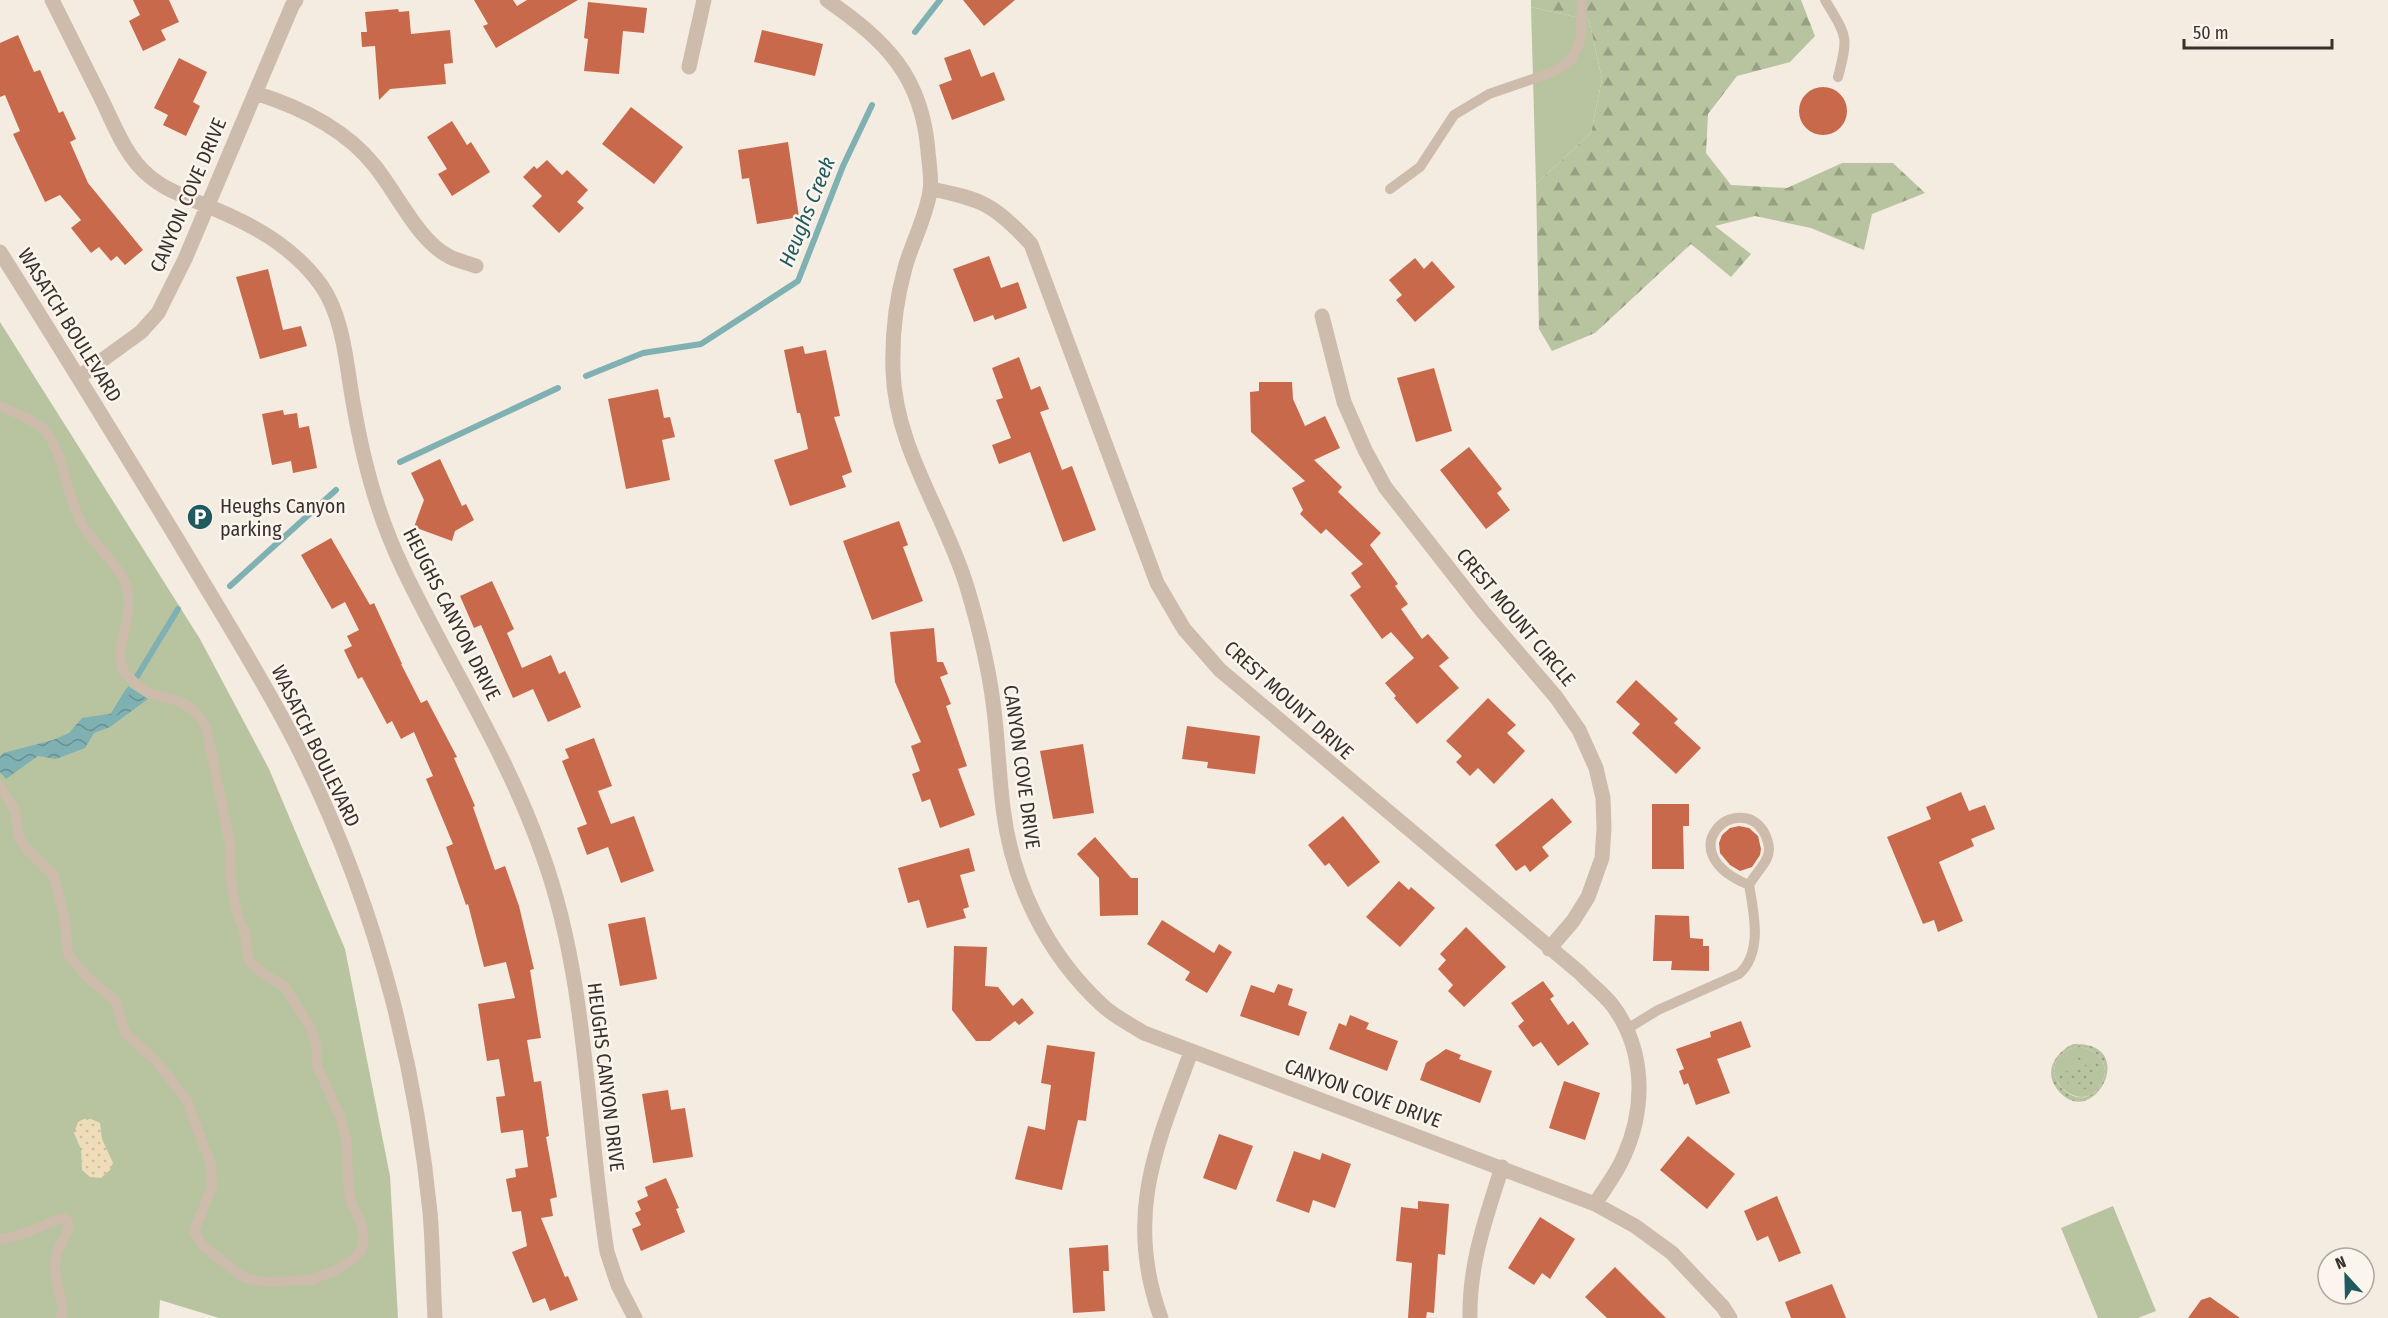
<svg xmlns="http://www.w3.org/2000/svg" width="2388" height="1318" viewBox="0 0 2388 1318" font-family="'Fira Sans Condensed',sans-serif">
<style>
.grass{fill:#b8c4a0}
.forest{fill:url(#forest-firs)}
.sand{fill:url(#sand-dots)}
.park{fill:url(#park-dots);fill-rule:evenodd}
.water{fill:url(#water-waves)}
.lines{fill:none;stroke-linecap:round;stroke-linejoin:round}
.stream{stroke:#7fb0b2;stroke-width:6}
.building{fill:#c8694b}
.service{stroke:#cdbbac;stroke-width:10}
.minor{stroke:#cdbbac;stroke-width:15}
.tertiary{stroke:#cdbbac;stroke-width:15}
.labels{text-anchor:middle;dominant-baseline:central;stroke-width:5;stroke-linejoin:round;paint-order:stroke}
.street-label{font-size:20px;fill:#3b302b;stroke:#fbf5ee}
.poi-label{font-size:20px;fill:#3b302b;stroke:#fbf5ee;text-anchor:start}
.water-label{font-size:21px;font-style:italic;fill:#1f5a5e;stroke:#fbf5ee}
</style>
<defs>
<pattern id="forest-firs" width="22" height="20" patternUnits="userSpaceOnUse" patternTransform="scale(1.5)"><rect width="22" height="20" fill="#b8c4a0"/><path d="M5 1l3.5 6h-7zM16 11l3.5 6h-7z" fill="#97a083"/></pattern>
<pattern id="sand-dots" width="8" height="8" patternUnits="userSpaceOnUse" patternTransform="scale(1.5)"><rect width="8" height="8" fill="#efdcb8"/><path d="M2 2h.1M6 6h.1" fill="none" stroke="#cebd9e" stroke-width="1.8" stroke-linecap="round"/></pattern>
<pattern id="park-dots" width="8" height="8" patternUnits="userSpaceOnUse" patternTransform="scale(1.5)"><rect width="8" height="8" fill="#b8c4a0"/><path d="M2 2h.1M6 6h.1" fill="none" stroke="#97a083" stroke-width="1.8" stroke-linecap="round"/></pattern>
<pattern id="water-waves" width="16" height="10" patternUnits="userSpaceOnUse" patternTransform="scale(1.5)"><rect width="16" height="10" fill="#7fb0b2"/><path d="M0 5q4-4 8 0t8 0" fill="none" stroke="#699091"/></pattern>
</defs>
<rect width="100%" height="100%" fill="#f4ebe1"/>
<path class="grass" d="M1531,7l58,13 13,59 -11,54 -55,51z
M0,322l200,317 69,130 76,180 45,227 8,142h-179l-59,-18 -1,18h-159z
M2076,1047c19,0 36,16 26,36 -23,41 -78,-20 -26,-36z
M2113,1206l43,105 -18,7h-40l-37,-90z"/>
<path class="forest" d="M1531,0h270l14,36 -25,26 -53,14 -29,38 -2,39 25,32 56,3 55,-25h51l32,30 -53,21 -8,36 -53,-22 -56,-12 -40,10 36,28 -20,23 -40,-33 -96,89 -43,18 -13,-22 -3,-145 55,-51 11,-54 -13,-59 -58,-13z"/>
<path class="sand" d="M84,1119h7l9,4 2,16 11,24 -3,7 -9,8 -11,-1 -8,-7 -1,-21 -7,-16 4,-11z"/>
<path class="park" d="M2073,1044c69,-3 19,91 -16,45 -14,-18 -1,-37 16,-45zM2076,1047c19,0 36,16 26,36 -23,42 -78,-20 -26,-36z
M2079,1052l6,3v7l-10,10 18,-12 9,3 -6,9 -20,2 13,1 6,5 -3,7 -11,3 -3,-2 -1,-3 5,-6 1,4 4,-1 -4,-5 -13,2 1,5 1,-3 3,1 -1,4 -6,-1 -1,-4 -2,2 -8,-3 5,-7 4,2 -3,-4 2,-7 5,3 -1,3 -4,-2 2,4 12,-7v-6l-3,1v4l-8,-3 2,-5z"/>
<path class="water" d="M128,686l20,13 -38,28 -16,6 -9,15 -29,11 -18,-3 -32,23 -6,-7v-15l3,-4 50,-13 16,-7 13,-15 32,-5 9,-12z"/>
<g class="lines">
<path class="stream" d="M915,32l25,-32
M586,376l57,-23 58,-9 97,-63 45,-115 29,-61
M400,462l158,-74
M230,586l106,-96
M133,683l45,-74
M114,714l14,-23"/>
</g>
<path class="building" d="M133,0h36l10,22 -18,8 5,10 -23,11 -14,-30 11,-6z
M474,0h39l4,6 10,-6h51l-82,48 -13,-22 5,-2z
M963,0h52l-31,26z
M588,2l59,6 -3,25 -21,-2 -4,43 -35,-3 4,-32 -4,-1z
M398,9l1,3 10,-1 2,23 39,-4 3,33 -9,1 2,20 -56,5 -11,11 -4,-54 -13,1 -1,-15h6l-2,-20z
M762,30l61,14 -8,32 -61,-14z
M18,35l16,37 6,-2 19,43 4,-2 13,28 -6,3 18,41 55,67 -18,15 -8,-9 -6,5 -12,-14 -8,6 -20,-25 10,-8 -21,-25 -15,7 -32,-68 7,-3 -15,-36 -5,2v-54z
M970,49l11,28 13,-5 11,28 -53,20 -13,-35 13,-5 -8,-22z
M179,58l28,14 -14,30 7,4 -14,30 -23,-11 5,-10 -14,-7z
M1799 111a24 24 0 1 1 48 0a24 24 0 1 1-48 0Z
M631,107l52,40 -29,37 -52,-40z
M452,121l15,24 4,-3 19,30 -38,24 -14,-22 9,-5 -20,-32z
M788,142l11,75 -42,7 -8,-46 -7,1 -4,-29z
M547,160l15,15 5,-5 21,20 -11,12 7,6 -25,25 -27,-27 10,-10 -19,-19 11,-11 3,3z
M989,256l12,32 17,-6 9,26 -32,12 -2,-5 -19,7 -21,-53z
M1415,258l9,11 8,-8 23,26 -40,35 -19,-22 6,-5 -13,-15z
M268,269l15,61 18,-4 6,20 -47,13 -24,-82z
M803,346l2,8 21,-4 14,66 -6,1 18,55 -10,4 4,11 -56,19 -16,-46 34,-11 -8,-36h-3l-13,-63z
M1019,357l12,33 9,-4 9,23 -9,3 22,58 10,-4 24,64 -33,12 -33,-90 -31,12 -7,-19 19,-7 -15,-38 7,-2 -11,-30z
M1434,368l18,63 -36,11 -19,-64z
M1259,382h33l1,17 12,27 20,-10 15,32 -26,12 28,27 -4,5 43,41 -11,12 28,39 -3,2 13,18 -7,5 21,30 6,-5 21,24 -10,8 20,22 -42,36 -23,-26 2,-2 -11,-13 29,-25 -23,-26 -9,7 -32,-44 11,-8 -10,-14 12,-9 -37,-35 -5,5 -21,-20 3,-4 -11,-22 13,-7 -54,-49 -1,-40 9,-1z
M658,389l6,29 6,-1 5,20 -13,3 8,40 -44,9 -18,-90z
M283,410l1,5 13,-2 2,15 10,-2 8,42 -24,5 -2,-12 -19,4 -10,-51z
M1469,447l33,42 -5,4 13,17 -24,19 -46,-59z
M440,459l22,47 4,-2 8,16 -19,11 -3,10 -38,-14 10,-27 -13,-27z
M899,521l9,24 -5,2 20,54 -51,19 -29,-79z
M331,538l39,67 4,-2 28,61h-1l20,39 6,-3 30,57 -3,1 21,48 -2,1 22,63 10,-4 14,40 15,63 -4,1 11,68 -14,2 7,42 7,-1 8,55 -3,1 11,60 -7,2 3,17 -12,2 24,59 3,-1 10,24 -28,11 -5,-13 -12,5 -21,-51 15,-6 -6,-35 -9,1 -6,-33 10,-2 -1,-8 13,-2 -5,-37 -22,3 -5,-36 9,-1 -6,-37 -12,2 -9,-57 37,-6 -9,-36 -22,5 -16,-63 -2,1 -20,-58 7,-3 -27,-65 7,-3 -19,-44 -13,7 -9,-18 -5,3 -25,-47 -4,2 -14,-29 8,-4 -5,-10 12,-6 -14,-28 -13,7 -31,-54z
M492,581l22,48 -7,4 15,35 29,-13 8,19 6,-3 16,36 -33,15 -15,-33 -20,9 -32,-73 -7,3 -14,-32z
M934,628l3,34h6l5,12 -8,3 11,27 -5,2 21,60 -9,3 17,46 -35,13 -10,-29 -8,3 -10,-28 8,-3 -9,-25 10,-4 -26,-60 -5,-50z
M1636,680l42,39 -4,4 27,25 -25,26 -44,-41 8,-9 -24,-22z
M1488,698l28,27 -9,8 18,18 -31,33 -16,-16 -8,8 -14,-14 6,-6 -16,-15z
M1187,726l73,10 -5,38 -48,-6 1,-6 -26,-3z
M594,738l18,48 -14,5 13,33 23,-8 20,55 -33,12 -13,-36 -21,8 -10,-27 10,-4 -25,-63 7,-3 -4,-9z
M1083,744l11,69 -41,6 -13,-68z
M1961,792l8,19 16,-6 10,24 -24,10 3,7 -35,16 24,59 -25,11 -4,-12 -11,4 -36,-87 44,-18 -5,-12z
M1552,798l20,24 -30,25 7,9 -19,16 -5,-7 -9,6 -21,-26z
M1652,804h37v22h-6l1,43h-32z
M1343,816l37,46 -32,25 -19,-24 -4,3 -17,-21z
M1739,826l10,2 9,8 3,13 -1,6 -8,12 -12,4 -10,-6 -10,-12 -1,-10 3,-8 8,-7z
M1095,837l36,41h7v37l-38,1 -1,-38 -22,-24z
M969,848l6,23 -15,4 9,32 -6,2 3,9 -39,10 -8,-28 -11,3 -10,-35z
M1399,881l10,9 2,-3 24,21 -35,39 -34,-30z
M1655,915l34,1 1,22 13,1v7h6v25l-38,-1 1,-9h-19z
M645,917l12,62 -37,7 -12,-62z
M1162,920l52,33 5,-9 13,8 -25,41 -22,-13 5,-8 -43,-28z
M1466,927l40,40 -42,40 -16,-16 5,-6 -15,-16 8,-9 -6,-6z
M954,946l33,1 -2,39 13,1 15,19 9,-8 12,15 -15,12 -4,-4 -25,20h-14l-24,-31z
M1543,981l11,15 -4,3 18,26 5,-4 16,23 -31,22 -17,-24 -8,5 -15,-21 6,-5 -13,-18z
M1278,984l15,5 -5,16 19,7 -8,24 -59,-20 11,-31 23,8z
M1350,1015l19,8 -3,6 32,12 -11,30 -58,-22 10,-26 7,3z
M1741,1021l10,26 -34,12 13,34 -34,12 -8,-22 -4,2 -5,-14 5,-2 -8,-20 35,-12 -1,-5z
M1047,1045l48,7 -9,69 -8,-1 -16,70 -47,-11 13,-53 17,4 6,-45 -10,-2z
M1446,1049l15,6 -2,4 33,12 -12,32 -60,-23 6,-17z
M1564,1081l36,12 -15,47 -36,-12z
M668,1090l3,20 14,-2 8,49 -40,6 -11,-69z
M1219,1134l34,12 -17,44 -33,-12z
M1688,1136l47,38 -28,35 -47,-39z
M1294,1151l26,9 2,-7 29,11 -16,44 -22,-8 -4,13 -33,-12z
M666,1178l13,30 -3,1 9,23 -44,19 -9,-22 9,-4 -6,-12 6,-3 -4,-9 11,-5 -3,-9z
M1777,1196l24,57 -22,9 -11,-26 -11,5 -13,-30z
M1418,1201l31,3 -4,51 -7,-1 -4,59 -7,-1 -1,6h-18l4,-55 -16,-2 5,-54 17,2z
M1540,1217l35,22 -25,40 -8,-6 -8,12 -26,-17z
M1108,1245l1,26h-6l2,40 -32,2 -4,-65z
M1615,1267l51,51h-59l-22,-21z
M1832,1284l14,34h-55l-6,-16z
M2210,1297l30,21h-52l13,-18z"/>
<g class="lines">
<path class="service" d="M1825,0c22,37 24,35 13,77
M1390,189l30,-22 34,-52 35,-21 64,-22 13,-8 6,-6 9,-19 1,-39
M0,406c14,7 37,14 47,27 19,28 19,64 36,93 12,19 37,40 43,59 10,31 -13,58 -3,85 1,3 6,7 9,10 19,19 26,13 48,22 10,4 20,15 26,24l24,118 1,37 3,18 3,15 7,16 5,31 12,11 23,14 27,42 6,21v17l22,48 8,28 1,43 3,17 10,21 3,16 -3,11 -6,8 -21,13 -23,9 -44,2 -19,-3 -8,-4 -38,-30 -8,-14 18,-44 -1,-22 -24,-64 -30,-39 -32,-29 -9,-32 -29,-24 -19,-23 -3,-33 -11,-45 -28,-28 -7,-11 -4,-26 -15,-25
M1627,1029l31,-19 81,-36c24,-21 15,-61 10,-89 5,-9 14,-18 18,-27 4,-8 1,-18 -3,-26 -26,-42 -97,19 -15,53
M0,1239c24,-2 41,-15 64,-21l4,4c1,13 -7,20 -11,31 -6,16 3,41 6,57l-2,8"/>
<path class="minor" d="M52,0c16,32 32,64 48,96 13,26 25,60 48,79 17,15 36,21 57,30 45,18 87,40 116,80 23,33 25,79 32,117 6,35 14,71 25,104 15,48 40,93 63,137 37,69 76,138 102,213 45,125 43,265 64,396l11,33 17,33
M827,0c59,41 95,76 101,151 1,13 4,28 2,40 -4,27 -18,51 -25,77 -9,32 -13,69 -12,102 2,78 52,144 74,217 12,40 22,81 27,123 4,33 5,65 9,98 9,74 43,145 98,196 12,12 29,20 43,29l451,171 40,22 37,27 51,54 7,11
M689,67l15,-67
M255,93c45,14 89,35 119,72 23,28 44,76 76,92 8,4 18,6 26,9
M931,189c51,10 64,16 100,55l126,339 27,46 36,41 360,303c10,11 24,21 33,33 32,44 33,101 11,150 -7,17 -19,32 -29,48
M1322,316l22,86 21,48 20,37 98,125 73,85 23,33 17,38 7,30 1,30 -2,30 -14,39 -15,24 -24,28
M79,377l62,-45 17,-19 27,-54 107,-253 4,-6
M1161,1318c-37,-101 -5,-172 30,-266
M1470,1318c-1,-55 16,-100 32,-151"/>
<path class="tertiary" d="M0,252c61,96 120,193 179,290 39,66 80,130 115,198 42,82 75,170 98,258 18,70 31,142 38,214 3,35 3,71 5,106"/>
</g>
<defs>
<g id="parking-disc" transform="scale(1.35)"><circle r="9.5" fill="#1f5a5e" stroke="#fbf5ee"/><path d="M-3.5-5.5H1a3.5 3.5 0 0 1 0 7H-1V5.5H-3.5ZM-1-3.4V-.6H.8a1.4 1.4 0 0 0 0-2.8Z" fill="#fff"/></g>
</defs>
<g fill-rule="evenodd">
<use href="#parking-disc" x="200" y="517"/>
</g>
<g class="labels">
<g class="street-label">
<text transform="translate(188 195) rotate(-67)">CANYON COVE DRIVE</text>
<text transform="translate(70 325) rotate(58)">WASATCH BOULEVARD</text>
<text transform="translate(452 614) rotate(63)">HEUGHS CANYON DRIVE</text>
<text transform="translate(1516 617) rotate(50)">CREST MOUNT CIRCLE</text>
<text transform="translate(1289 700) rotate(42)">CREST MOUNT DRIVE</text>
<text transform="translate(316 746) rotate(64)">WASATCH BOULEVARD</text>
<text transform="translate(1022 767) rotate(82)">CANYON COVE DRIVE</text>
<text transform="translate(606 1077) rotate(83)">HEUGHS CANYON DRIVE</text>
<text transform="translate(1363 1093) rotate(20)">CANYON COVE DRIVE</text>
</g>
<g class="poi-label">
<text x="220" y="506">Heughs Canyon<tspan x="220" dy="23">parking</tspan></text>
</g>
<g class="water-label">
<text transform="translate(807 212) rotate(-68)">Heughs Creek</text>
</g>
</g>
<g transform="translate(2346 1276) rotate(338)"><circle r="28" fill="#fbf5ee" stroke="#aea6a0" stroke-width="1.5"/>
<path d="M0-4.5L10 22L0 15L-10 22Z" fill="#1f5a5e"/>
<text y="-9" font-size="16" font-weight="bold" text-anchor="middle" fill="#3b302b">N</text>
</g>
<path d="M2184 39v9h148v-9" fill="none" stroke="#3b302b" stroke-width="3"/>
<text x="2193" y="39" font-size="18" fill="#3b302b" stroke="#fbf5ee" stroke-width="4.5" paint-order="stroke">50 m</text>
</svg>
